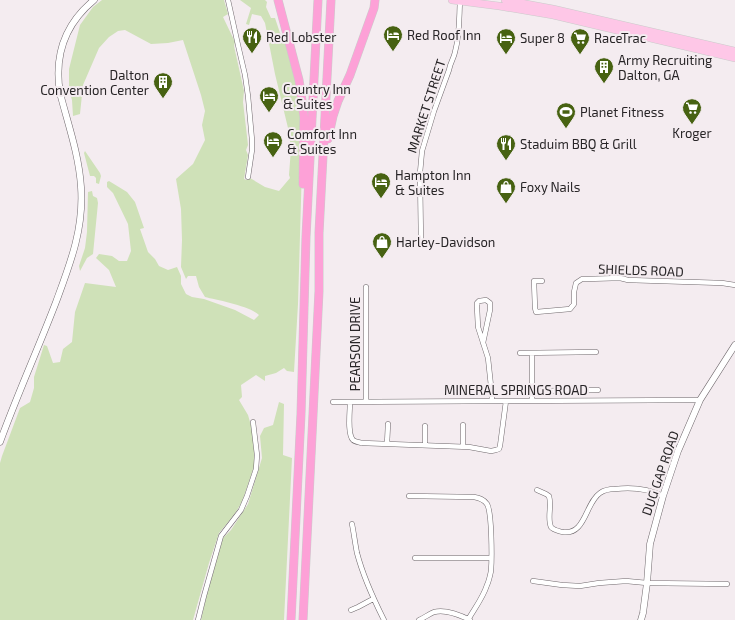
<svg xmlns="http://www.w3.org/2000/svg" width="735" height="620" viewBox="0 0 735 620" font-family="'Exo 2',sans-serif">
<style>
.green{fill:#cfe1b8}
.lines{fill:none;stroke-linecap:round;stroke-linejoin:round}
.street-casing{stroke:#6f686c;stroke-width:5.5}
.secondary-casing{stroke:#6f686c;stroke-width:7}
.primary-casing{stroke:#cbcbcb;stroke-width:8}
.highway-casing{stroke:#cbcbcb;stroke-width:9}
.street{stroke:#fff;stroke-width:4.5}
.secondary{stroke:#fff;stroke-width:6}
.primary{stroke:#fec7e7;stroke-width:7}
.highway{stroke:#fda1d7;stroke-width:8}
.labels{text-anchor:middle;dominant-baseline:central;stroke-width:4;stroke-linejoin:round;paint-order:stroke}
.poi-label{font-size:13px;fill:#282527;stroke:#f4ecf0;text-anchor:start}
.street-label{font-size:13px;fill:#282527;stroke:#f4ecf0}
</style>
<rect width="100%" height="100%" fill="#f4ecf0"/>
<path class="green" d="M102,0h122l4,14 -5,3 12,25 -1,4 10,45 -1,11 5,43 -2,5 2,5 -4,24 3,1 3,-2 15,9 14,4 11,-13 -1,-3 2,-27 -3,-20 -13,-54 -10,-51 -4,-7 -9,-2 -3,11 -3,-1 5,-16 -11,-8h25l2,2 -1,5 5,11h4l5,15 6,12 10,32 7,56 -5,171 -4,68 -7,-1 -3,-3 -8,5 -11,3v5l-9,-6 -15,10 1,12 -3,3 9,15 4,14 2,22v16l-12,35 -8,13 -15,18 -10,30 -16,57h-193v-157l2,-7 18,-48 10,-6 4,-14v-11l10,-32 3,1 6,17 7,-1 3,-13 9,-7 3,-30 10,-29 31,4 -7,-17 -13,-12 3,-4 13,2 7,5h8l4,-10 -3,-27 -15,-31 -6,-6v-5l2,-1 18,11 8,10 9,26 -4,1 8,23 7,7 4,7 9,4 9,-3 4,9v8l5,10 6,3 12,2 31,11 19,10 5,-5c-9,-9 -42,-15 -54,-18l-6,-10 -3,-11h-8l-2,3 -5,-12 1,-27 -1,-31 -5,-30 17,-15 12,-24 -3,-15 3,-14 -4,-16 -18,-55 -15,3 -17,1 -26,-14 -7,1 -9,6 -10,11 -16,37 -3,29 -7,2 -1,-16 -3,-10v-21l11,-44 13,-18z
M85,151l15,22 1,3 -2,8 -3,-1v-5l-2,-2h-4l-6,-23z
M92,191l1,5 4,2 1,5 -5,51 -6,4 -7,13 -1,-5 6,-18 2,-16 1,-40z
M279,402l5,2 -1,51 9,3 -8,162h-83l5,-22 17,-60 8,-8 17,-26 14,-46 -2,-22 4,-8 9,-3z"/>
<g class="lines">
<g class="street-casing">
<path id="street" d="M228,0l10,45 7,30 3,21 4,44v10l-4,27
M421,243l-1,-70 2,-22 12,-40 15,-41c1,-7 5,-12 6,-18 5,-18 4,-34 5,-52
M542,281h-8l1,27 1,4 34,-3 4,-5v-12l2,-9 6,-4h5l33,-1 8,2 94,3 13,2
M366,287v115
M483,343l7,-33v-7l-4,-3 -7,1 -2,2v4l1,20 10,31 3,28 1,15
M520,353l76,-1
M532,353v48
M532,391l66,-1
M333,402l367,-2
M350,402c0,8 -3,32 3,38 2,2 6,2 9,3l107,4 22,4 5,-1 3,-1 1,-3 6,-45
M387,444l1,-20
M425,445v-19
M463,446v-21
M537,490l9,4 3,2c1,3 1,6 1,9 0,6 -2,16 1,22 2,3 8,4 11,5 24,4 23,-29 38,-39 4,-3 10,-4 15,-4 17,-2 32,-1 48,7
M409,496l65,1c5,1 10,2 13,7 5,8 5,55 4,67 -1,5 -2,10 -4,14 -4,13 -13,24 -19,35
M352,524c2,10 3,19 5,29 6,23 16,45 27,67
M415,558h76
M533,581l29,4 18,1 19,-3 27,-2 21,2 80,1
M351,610l7,-3 15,-8
M198,620l6,-24 17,-60 20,-26 6,-14 9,-27 1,-14 -4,-33
M419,620c5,-2 10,-6 15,-8 12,-3 26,3 36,8"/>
</g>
<g class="secondary-casing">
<path id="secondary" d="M0,442c17,-47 38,-93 56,-140 14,-38 28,-73 25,-115 -2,-32 -13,-63 -21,-94 -6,-37 5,-69 34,-93
M641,620l2,-7 4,-30 3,-39 13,-48 15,-45 22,-51 35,-55"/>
</g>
<g class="primary-casing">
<path id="primary" d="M452,0l47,6 54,9 182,43
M505,0l48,9 182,42"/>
</g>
<g class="highway-casing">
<path id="highway" d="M278,0l21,80 2,13 3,24 -1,67
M328,139l5,-23 5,-15 12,-26 24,-67 1,-8
M291,620l10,-206 5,-177 12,-237
M303,620l16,-329v-58l12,-233"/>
</g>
<use href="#street" class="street"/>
<use href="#secondary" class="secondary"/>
<use href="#primary" class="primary"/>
<use href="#highway" class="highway"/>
</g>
<defs>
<g id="hotel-pin" transform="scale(1)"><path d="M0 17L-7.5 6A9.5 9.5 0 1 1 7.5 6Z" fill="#476212" stroke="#f4ecf0"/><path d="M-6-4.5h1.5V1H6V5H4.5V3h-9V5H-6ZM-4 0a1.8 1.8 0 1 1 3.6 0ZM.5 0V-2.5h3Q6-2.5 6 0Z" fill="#fff"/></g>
<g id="restaurant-pin" transform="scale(1)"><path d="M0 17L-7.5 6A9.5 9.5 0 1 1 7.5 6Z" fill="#476212" stroke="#f4ecf0"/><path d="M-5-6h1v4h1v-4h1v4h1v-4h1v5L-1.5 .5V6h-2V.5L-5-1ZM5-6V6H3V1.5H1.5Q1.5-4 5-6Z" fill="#fff"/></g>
<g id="supermarket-pin" transform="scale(1)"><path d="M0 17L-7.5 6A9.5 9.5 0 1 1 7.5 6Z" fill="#476212" stroke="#f4ecf0"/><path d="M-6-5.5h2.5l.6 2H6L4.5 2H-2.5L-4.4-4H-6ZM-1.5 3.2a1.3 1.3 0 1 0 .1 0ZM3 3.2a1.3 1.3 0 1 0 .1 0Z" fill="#fff"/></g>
<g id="building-pin" transform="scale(1)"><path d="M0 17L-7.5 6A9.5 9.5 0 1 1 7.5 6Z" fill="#476212" stroke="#f4ecf0"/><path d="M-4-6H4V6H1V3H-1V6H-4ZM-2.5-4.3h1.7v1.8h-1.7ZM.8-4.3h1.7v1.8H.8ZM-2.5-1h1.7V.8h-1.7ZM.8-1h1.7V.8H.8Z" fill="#fff"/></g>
<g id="stadium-pin" transform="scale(1)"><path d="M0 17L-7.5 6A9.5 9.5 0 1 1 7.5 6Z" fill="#476212" stroke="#f4ecf0"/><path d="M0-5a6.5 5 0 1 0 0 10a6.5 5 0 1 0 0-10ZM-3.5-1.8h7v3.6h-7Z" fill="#fff"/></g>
<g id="shop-pin" transform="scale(1)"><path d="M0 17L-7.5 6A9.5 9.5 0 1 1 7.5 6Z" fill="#476212" stroke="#f4ecf0"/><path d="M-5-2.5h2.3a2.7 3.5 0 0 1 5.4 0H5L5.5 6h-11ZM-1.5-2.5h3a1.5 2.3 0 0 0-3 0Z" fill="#fff"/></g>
</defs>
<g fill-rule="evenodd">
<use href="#hotel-pin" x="393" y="35"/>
<use href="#restaurant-pin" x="252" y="37"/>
<use href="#hotel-pin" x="506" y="38"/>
<use href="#supermarket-pin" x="580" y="38"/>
<use href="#building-pin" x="604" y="67"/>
<use href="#building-pin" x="163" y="82"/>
<use href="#hotel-pin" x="269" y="96"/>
<use href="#supermarket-pin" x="692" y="108"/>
<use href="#stadium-pin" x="566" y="112"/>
<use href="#hotel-pin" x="273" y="141"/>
<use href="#restaurant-pin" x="506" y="144"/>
<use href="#hotel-pin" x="381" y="182"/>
<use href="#shop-pin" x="506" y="187"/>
<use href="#shop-pin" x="382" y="242"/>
</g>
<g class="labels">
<g class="poi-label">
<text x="407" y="35">Red Roof Inn</text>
<text x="266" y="37">Red Lobster</text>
<text x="520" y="38">Super 8</text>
<text x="594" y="38">RaceTrac</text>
<text x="618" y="60">Army Recruiting<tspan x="618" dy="15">Dalton, GA</tspan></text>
<text x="149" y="75" text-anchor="end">Dalton<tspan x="149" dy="15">Convention Center</tspan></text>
<text x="283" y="89">Country Inn<tspan x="283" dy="15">&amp; Suites</tspan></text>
<text x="580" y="112">Planet Fitness</text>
<text x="692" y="133" text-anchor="middle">Kroger</text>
<text x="287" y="134">Comfort Inn<tspan x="287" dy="15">&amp; Suites</tspan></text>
<text x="520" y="144">Staduim BBQ &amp; Grill</text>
<text x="395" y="175">Hampton Inn<tspan x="395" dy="15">&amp; Suites</tspan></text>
<text x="520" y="187">Foxy Nails</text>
<text x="396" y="242">Harley-Davidson</text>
</g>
<g class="street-label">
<text transform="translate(426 106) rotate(-72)">MARKET STREET</text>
<text transform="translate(641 270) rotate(2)">SHIELDS ROAD</text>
<text transform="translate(355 344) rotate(-90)">PEARSON DRIVE</text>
<text x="516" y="390">MINERAL SPRINGS ROAD</text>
<text transform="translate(660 473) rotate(-71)">DUG GAP ROAD</text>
</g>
</g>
</svg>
